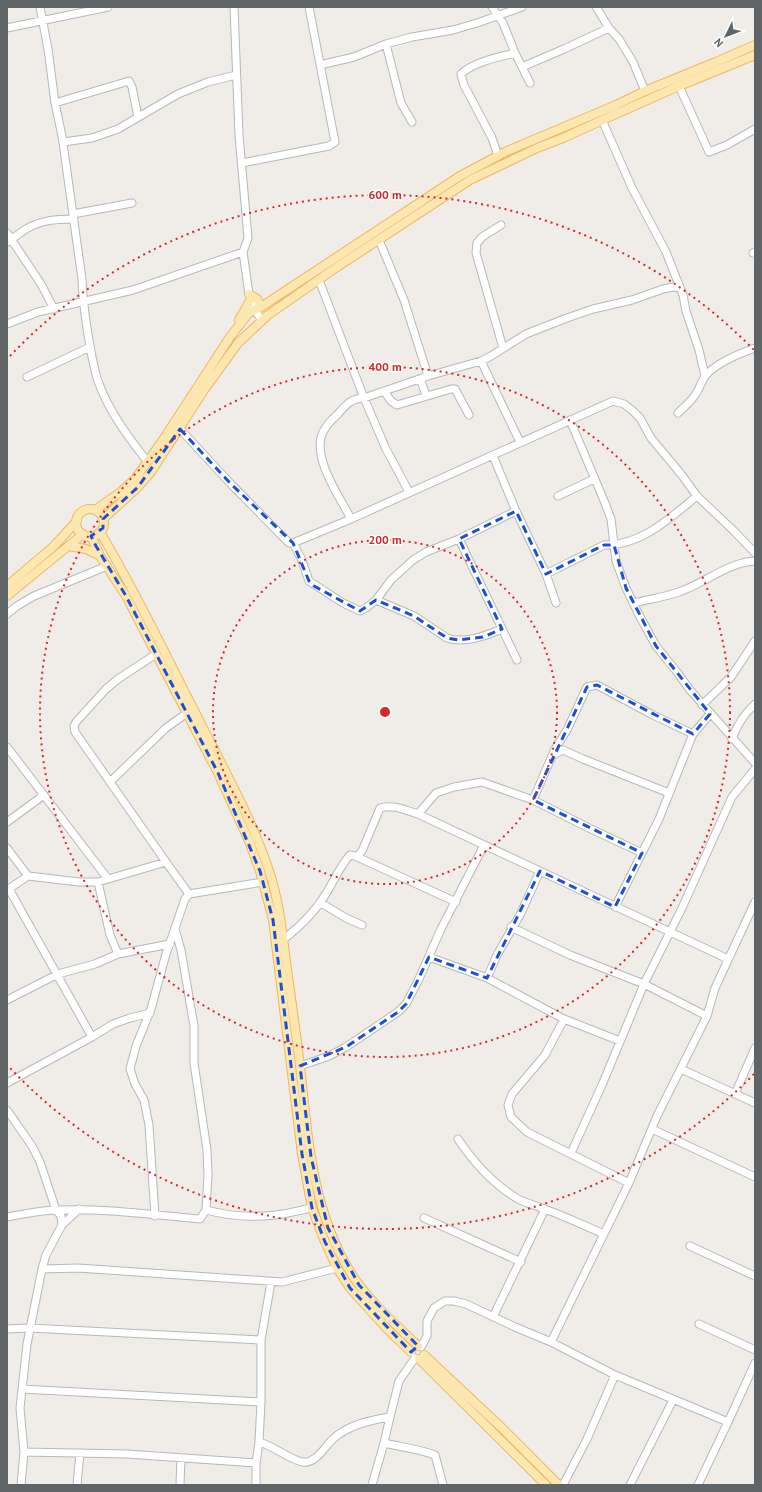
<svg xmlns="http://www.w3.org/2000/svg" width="762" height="1492" viewBox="0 0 762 1492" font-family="'PT Sans',sans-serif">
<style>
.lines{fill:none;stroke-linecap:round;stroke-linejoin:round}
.minor-casing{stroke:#b5b8bb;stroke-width:9}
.major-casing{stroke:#efb662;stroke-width:10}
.minor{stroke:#fff;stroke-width:7}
.major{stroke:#fde7b0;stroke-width:8}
.marked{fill:none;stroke:#1d4ed8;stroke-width:3;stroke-dasharray:8 5;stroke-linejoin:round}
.ring{fill:none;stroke:#d62828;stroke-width:2;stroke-dasharray:2 4}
.centre{fill:#d62828;stroke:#fff;stroke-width:2}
.ring-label{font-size:12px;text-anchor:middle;font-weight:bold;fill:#d62828;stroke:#fff;stroke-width:3;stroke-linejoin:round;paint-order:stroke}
</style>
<rect width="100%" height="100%" fill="#f0ede8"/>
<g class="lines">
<g class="minor-casing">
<path id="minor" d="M40,7l8,42 7,54 7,33 20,143c1,26 5,52 10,78 2,8 3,16 6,24 10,29 30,56 49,80
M234,7l5,128 9,103 -5,14 6,42 5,16 8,10
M492,7l11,16 12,30 15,30
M596,7l13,21 10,11 14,23 12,29
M7,28l101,-21
M386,44l15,59 11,19
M320,65l34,-8 32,-13 26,-7 41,-7 24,-7 45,-16
M522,67l42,-18 45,-21
M679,86l30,66 18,-7 28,-16
M55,103l74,-22 3,6 6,30
M602,120l30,68 34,64 17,43 3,16 13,39 6,26
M63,142l29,-4 26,-9 60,-35 30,-12 28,-7
M498,156l-6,-18 -28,-53 -3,-11c12,-12 38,-17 54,-21
M242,163l87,-17 6,-4 -26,-135
M73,214l59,-11
M501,225l-19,12 -5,6 -1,10 27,95
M7,233l34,51 13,25
M379,240l25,60 24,76
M7,242c7,-4 13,-9 19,-13 15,-9 31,-10 47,-10
M753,253l2,-1
M319,280l45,118 22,51 23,43
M7,324l31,-12 95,-22 110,-38
M481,361l39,81
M27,377l63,-30
M420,379l6,16
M384,391l7,10 6,4 54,-16h4l14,26
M678,413c7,-7 15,-13 19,-21 3,-5 5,-12 9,-17 12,-13 32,-21 49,-27
M570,420l35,83 6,16 5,42 10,27 12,25 18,33 21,26 13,18 65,73
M180,429l50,54 59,60h4l58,-24 262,-118 11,3 9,7 7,7 11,20 30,36 16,22 37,35 21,22
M493,456l23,55 30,63 10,29
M558,496l36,-17
M351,519c-11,-22 -36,-56 -30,-82 3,-10 9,-16 16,-22 8,-9 14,-17 27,-17l64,-22 53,-15 10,-5 35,-22 41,-16 26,-9 39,-9 31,-11 10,-2 7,1
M459,539l58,121
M293,543l8,15 8,23 34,22 17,8 6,-3 10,-8 15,-20 22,-20 13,-8 33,-13 57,-28
M546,574l58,-29c37,1 66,-27 93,-49
M376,600l38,16 33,22c17,6 38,-2 55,-9
M633,603c16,-4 35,-6 51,-13 23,-9 46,-28 71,-29
M7,614l10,-8 17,-10 73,-30
M156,654l-38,25 -12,10 -30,33 -2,4 1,6 91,130 23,32
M702,705l29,-28 24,-36
M732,739c5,-14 13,-26 23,-35
M7,747l101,132
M553,755l10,-5 20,9 86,34
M111,781l55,-53 21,-15
M533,800l22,-51 12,-19 20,-43 10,-2 54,29 42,20
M418,814l18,-21 18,-6 28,-5 51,18 58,29 51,24
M7,822l37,-27
M7,848l21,28
M357,857l5,-6 18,-43c13,-4 25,2 38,6l310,145
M9,889l83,148
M7,890l21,-14 51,6h19l68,-20
M321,903l25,15 16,7
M615,907l44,-88 34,-85 17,-20
M511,927l59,28 74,29 63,32
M175,929l6,21 13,76v37l13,87 1,25 -2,35
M284,939c18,-14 32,-28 43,-47 8,-13 13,-26 23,-37l5,1 101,46
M118,954l52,-10
M429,957l58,21 77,41 56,22
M487,978l10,-23 24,-42 19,-42
M7,1000l51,-26 37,-10 23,-10 -8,-19 -12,-53
M564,1019l-19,36 -33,39 -4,11 3,12 16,15 102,51
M300,1066l29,-10 17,-9 52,-35 8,-8 12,-23 23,-52 43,-84
M681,1069l74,34
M7,1083l85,-46 21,-13 17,-6 20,-5
M735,1094l20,-46
M7,1110l25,36 8,16 16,48 5,6 1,9
M652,1129l103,48
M458,1139c16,24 35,45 60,60 10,5 20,7 29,11 20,7 38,16 57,24
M571,1153l31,-68 42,-101 38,-76 50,-111 23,-28
M155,1216l-6,-91 -5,-25 -9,-16 -5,-15 6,-23 15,-37 15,-55 19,-55 4,-5 74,-12
M7,1217c17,-3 35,-7 52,-7 47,-2 94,5 141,9l6,-9c23,6 46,8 69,5 13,-1 25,-5 37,-7
M424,1218l97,44
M690,1246l65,30
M42,1269l36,-1 204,14 55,-14
M493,1317l52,-108
M699,1324l56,26
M7,1329l23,-1 231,12
M551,1342l78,-159 28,-67 50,-100 8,-28 40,-86
M421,1347l6,-11v-15l7,-13 11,-7h9l12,3 49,23 36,15 64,33 113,47
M22,1389l239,13
M259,1442c15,4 33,19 44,20 13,2 22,-16 30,-23 15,-14 37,-19 57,-22
M384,1443c17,4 35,6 51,12l8,30
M24,1452l103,2 129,9
M21,1485l3,-33 -4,-44 7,-64 15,-75 4,-14 16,-30 17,-16
M77,1485l3,-32
M180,1485l1,-27
M256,1485v-22l3,-21 2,-40v-62l10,-58
M372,1485l12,-42 6,-26 9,-36 16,-23
M563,1485l24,-46 28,-64
M630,1485l43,-85
M698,1485l30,-63 27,-59"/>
</g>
<g class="major-casing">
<path id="major" d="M249,294l8,5 4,8
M239,320l12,-21
M76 523a14 14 0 1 1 28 0a14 14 0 1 1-28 0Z
M95,510l27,-19 13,-12 28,-39 67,-103 18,-23 6,-4 7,-3 199,-131 47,-25 109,-46 29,-14 71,-29 39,-17
M103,519l35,-32 13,-15 53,-82 34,-47 30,-28 69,-48 133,-87 67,-32 26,-10 53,-24 63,-28 76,-31
M100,532c36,60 66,124 98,186 26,52 56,104 73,159 9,30 12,61 16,93 6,41 12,82 16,124 6,60 14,123 46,176 18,30 44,52 69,76
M91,536l9,20 26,40 92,177 31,68 11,30 13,49 29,234 10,54 13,34 12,26 13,20 38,42 23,22
M69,546l17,3 14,7
M7,586l47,-40 23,-25
M7,596l76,-62
M424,1355l78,73 57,57
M419,1359l127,126"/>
</g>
<use href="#minor" class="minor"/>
<use href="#major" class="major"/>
</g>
<path class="marked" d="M180,429l50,54 63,60 16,38 5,5 46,25 16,-11 38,16 33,22 12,2 24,-3 19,-8 -43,-90 57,-28 30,63 58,-29h10l12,43 30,58 54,68 -17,20 -96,-49 -10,2 -54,113 109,53 -27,54 -75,-36 -53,107 -58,-21 -23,47 -8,8 -52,35 -46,19 11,91 17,71 31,57 59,61 -7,6 -61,-64 -25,-46 -13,-34 -10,-54 -29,-234 -13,-49 -42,-98 -92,-177 -30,-50 -5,-10 12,-8v-9l35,-32z"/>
<g class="ring">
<circle cx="385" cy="712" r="172"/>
<circle cx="385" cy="712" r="345"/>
<path d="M754 1074A517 517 0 0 1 10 1068M10 356A517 517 0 0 1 754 350"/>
</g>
<circle cx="385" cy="712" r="6" class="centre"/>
<g class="ring-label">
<text x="385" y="199">600 m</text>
<text x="385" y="371">400 m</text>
<text x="385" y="544">200 m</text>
</g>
<rect width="762" height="1492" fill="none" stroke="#5f6467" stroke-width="16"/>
<g transform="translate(726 36) rotate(227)" stroke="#ffffff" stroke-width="3" paint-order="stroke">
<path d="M0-3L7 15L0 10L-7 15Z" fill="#5f6467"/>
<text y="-6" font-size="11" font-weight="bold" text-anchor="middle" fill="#5f6467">N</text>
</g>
</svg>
